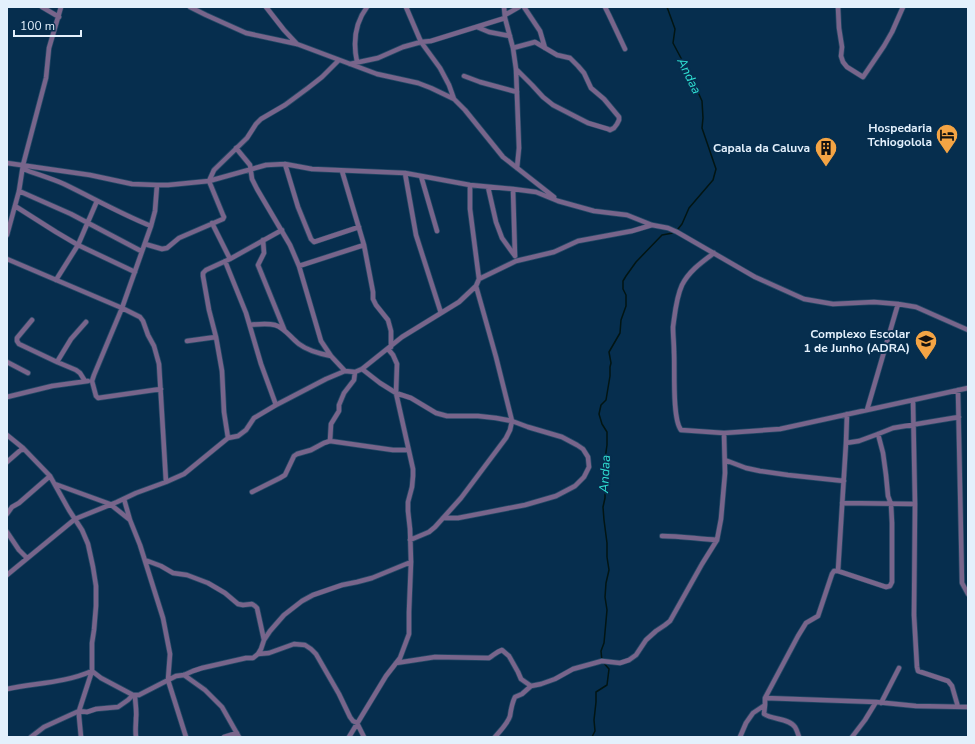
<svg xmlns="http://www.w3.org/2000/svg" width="975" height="744" viewBox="0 0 975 744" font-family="'Nunito Sans',sans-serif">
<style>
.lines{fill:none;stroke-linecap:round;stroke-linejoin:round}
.stream{stroke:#021513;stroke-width:1.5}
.minor-casing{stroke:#254966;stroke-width:6}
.minor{stroke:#78658b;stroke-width:4.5}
.labels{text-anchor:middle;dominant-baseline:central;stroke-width:4;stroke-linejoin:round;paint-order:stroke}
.poi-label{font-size:12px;font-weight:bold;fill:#e3f0fc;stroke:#062e4e;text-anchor:end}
.water-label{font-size:13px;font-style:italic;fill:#30e0d3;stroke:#062e4e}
</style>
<rect width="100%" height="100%" fill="#062e4e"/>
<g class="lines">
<path class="stream" d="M667,7l8,22 -2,14 9,17 4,13 7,8 9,20 1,17 -1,10 14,41 -3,11 -24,28 -7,16 -4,5
M592,737l3,-6 -1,-11 2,-18v-10l11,-7 2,-16 -7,-8 -1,-10 3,-8 3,-33 -2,-13 1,-14 3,-13 -2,-13v-14l-3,-23 -1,-13 2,-9v-39l2,-14v-13l-5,-8 -3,-10 2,-9 5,-5 4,-24v-9l1,-4 -2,-11 11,-19 1,-13 5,-14v-11l-3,-6v-8l3,-5 10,-14 26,-27 11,-2"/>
<g class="minor-casing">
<path id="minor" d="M42,7l17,10
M190,7l16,8 40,18 51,11 80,30 41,9 13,5 23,11 11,11 38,47 51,40
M266,7l18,23 13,14
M406,7l15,35 19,26 9,17 5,14
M504,7l1,11 8,30 3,21 3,79 -2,20
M524,7l16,24 5,17
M605,7l4,8 16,34
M838,7l1,21 3,19 -1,9 2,6 4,5 16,10 21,-31 8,-14 11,-25
M505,15l14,-8
M477,27l12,5 21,4
M513,48l22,-6 22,13 13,3 8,8 6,7 7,15 13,11 15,18v3l-2,4 -3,4 -4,2 -2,-1 -20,-6 -35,-18 -10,-8 -11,-12 -16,-16
M357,62c-4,-19 -2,-39 10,-55
M350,64l28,-6 25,-11 18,-5 10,-1 74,-23
M464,76l16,6 37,10
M236,148l14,17 2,14 5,10 33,56 9,21 22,75 10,15 14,15
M7,163l83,12 42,9 25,1h11l41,-4 57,-16 19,-1 27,5 93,4 65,12 43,4 23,3 22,9 36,10 33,4 25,10 16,3 9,4 78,45 49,22 29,5 41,-2 24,2 18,3 52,23
M285,164l13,43 13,32 3,3 45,-15
M23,169c13,5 27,9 41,15 29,14 57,30 87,42
M342,171l22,74 9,47v7l3,6 12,15 3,11v16
M405,173l11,62 25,78
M421,176l16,55
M157,185l-2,26 -4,15 -29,82 -28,67 -2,6 4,15 2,2 63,-9
M488,187l8,35 6,16 13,18
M513,189l2,67
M19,191l52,23 70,37
M15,206l41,26 22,13 57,27
M212,223l18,36
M7,235l12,-44 4,-26 23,-87 3,-30 12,-41
M263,240l1,13 -6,12 26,64
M145,244l17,5 5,-1 12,-10 44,-19 1,-2 -1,-2 -14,-34 5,-11 33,-32 9,-14 5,-5 24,-14 23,-17 14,-11 17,-17
M714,253c-12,9 -25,18 -32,32 -6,13 -7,28 -9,42 0,9 1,16 1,25 1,16 -2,67 7,78l43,3 56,-4 188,-41
M7,259l115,49 18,9 3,4 5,14 6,11 5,18 7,118
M225,261l21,52 15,51 15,41
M299,266l65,-21
M479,279l37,-18 38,-9 24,-11 54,-10 20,-6
M56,280l22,-35 19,-44
M32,320l-15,18v3l2,3 38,18 19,8 4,3 5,8
M250,325c8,-1 17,-2 25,0 10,3 16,13 24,19 9,7 22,10 32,12
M187,341l29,-4
M7,362l21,11
M57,362l14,-23 15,-17
M362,369l18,14 16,10 15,5 25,15 11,3h31l18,2 16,3 16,6 34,10 15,8 6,4 5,8 1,10 -5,10 -9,9 -19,10 -31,9 -67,13h-15
M958,390l4,193 6,11
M7,397l45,-11 36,-5
M913,400l2,104 -1,111 3,52 1,4 30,10 4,5 6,21
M867,410l31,-106
M7,435l16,13 27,28 19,34 13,20 6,14 5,23 3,19v20l-2,24 -2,13v28l-13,40v5l2,21
M228,438l-4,-26 -2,-41 -6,-34 -7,-27 -6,-34v-3l3,-3 24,-11 52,-29
M330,441l1,-17 8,-13v-6l5,-12 10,-13 1,-8
M846,443l13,-2 19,-7 15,-6 66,-11
M725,460l21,8 14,3 28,4 56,6
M7,462l16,-14
M55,484l55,20 20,16 10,25 23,73 7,36 -2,26 18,57
M252,492l28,-14 5,-3 9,-19 3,-2 14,-4 13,-7 6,-2 63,9h15
M124,499l6,21
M842,503l73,1
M7,514l5,-7 7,-4 31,-27
M7,532l12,18 8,8
M662,536c18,0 36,3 55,4
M410,540l19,-8 6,-5 26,-29 45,-60 4,-8 2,-9 -16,-64 -20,-71
M145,560l16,6 12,7 14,2 21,8 17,10 13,11 5,1 9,-1 3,2 2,2 7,32
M838,571l48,16 4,-1 2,-4v-59l-1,-19 -3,-8 -2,-21 -3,-22 -5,-19
M7,575l68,-56 42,-17 19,-9 30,-11 18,-8 44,-36 10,-2 8,-6 8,-12 22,-13 50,-26 19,-8 10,1 7,-3 40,-32 57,-35 17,-16 3,-7 -9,-70v-24
M258,654l11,-1 25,-9 11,1 6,4 5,5 23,40 11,23 3,4 4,2 7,14
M396,663l39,-6 54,1c5,-3 7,-6 13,-8l7,6 9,16 3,7 10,7
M184,675l21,15 17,17 17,30
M7,689c28,-6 58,-6 85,-18l9,7 32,17h6l37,-19 8,-1 9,-4 9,-3 44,-10h7l5,-4 3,-5 3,-9 6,-9 14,-16 18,-14 11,-6 29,-10 15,-3 15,-4 39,-16
M135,695c0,7 2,16 1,23 0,7 -1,12 0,19
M765,698l111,4
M881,703l18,-35
M765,705l-1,9c9,6 25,4 31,13 2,3 3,7 4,10
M31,737l13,-10 35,-16 8,1 9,-3 22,-2 10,-7 5,-5
M224,737l13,-4
M349,737l37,-61 14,-18 9,-24v-22l2,-50 -1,-33 -2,-18v-9l4,-15 1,-11v-7l-17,-76 1,-29 -4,-9 -5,-6
M495,737c5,-6 13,-14 15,-21 1,-7 2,-13 5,-19l7,-3 9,-8 10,-2 14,-5 18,-10 29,-8 18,2 9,-3 7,-5 10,-15 10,-9 9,-6 5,-4 32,-57 15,-24 4,-21 4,-46 -1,-40
M740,737l6,-14 7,-10 12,-8v-7l33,-62 8,-13 12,-7 14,-42 2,-3h4l8,-128 1,-29
M852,737l13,-17 11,-18 40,4 52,1"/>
</g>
<use href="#minor" class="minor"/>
</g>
<defs>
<g id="hotel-pin" transform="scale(1.15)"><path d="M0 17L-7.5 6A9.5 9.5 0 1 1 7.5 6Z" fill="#f4a444" stroke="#062e4e"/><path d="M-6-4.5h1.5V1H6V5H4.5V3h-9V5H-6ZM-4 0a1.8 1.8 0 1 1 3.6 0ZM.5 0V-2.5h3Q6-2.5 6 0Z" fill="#111"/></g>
<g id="building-pin" transform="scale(1.15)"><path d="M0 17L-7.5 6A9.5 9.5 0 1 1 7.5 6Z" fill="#f4a444" stroke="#062e4e"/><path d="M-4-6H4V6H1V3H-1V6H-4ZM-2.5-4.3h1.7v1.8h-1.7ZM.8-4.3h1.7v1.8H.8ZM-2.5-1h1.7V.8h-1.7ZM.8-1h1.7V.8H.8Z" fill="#111"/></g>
<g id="school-pin" transform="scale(1.15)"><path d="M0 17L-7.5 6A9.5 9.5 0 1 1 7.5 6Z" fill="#f4a444" stroke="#062e4e"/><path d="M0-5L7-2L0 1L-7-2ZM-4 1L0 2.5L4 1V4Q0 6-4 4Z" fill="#111"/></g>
</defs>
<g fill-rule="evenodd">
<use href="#hotel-pin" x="947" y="135"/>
<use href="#building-pin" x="826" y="148"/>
<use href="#school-pin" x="926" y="341"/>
</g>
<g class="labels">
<g class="poi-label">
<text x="932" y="128">Hospedaria<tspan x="932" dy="14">Tchiogolola</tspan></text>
<text x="810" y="148">Capala da Caluva</text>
<text x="910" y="334">Complexo Escolar<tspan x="910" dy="14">1 de Junho (ADRA)</tspan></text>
</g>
<g class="water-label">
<text transform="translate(689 76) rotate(64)">Andaa</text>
<text transform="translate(605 474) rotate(-87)">Andaa</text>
</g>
</g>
<rect width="975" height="744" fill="none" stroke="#e3f0fc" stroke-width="16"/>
<path d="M14 30v6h67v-6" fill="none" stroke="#e3f0fc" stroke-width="2"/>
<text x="20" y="30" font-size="12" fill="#e3f0fc" stroke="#062e4e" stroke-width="3" paint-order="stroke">100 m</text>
</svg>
